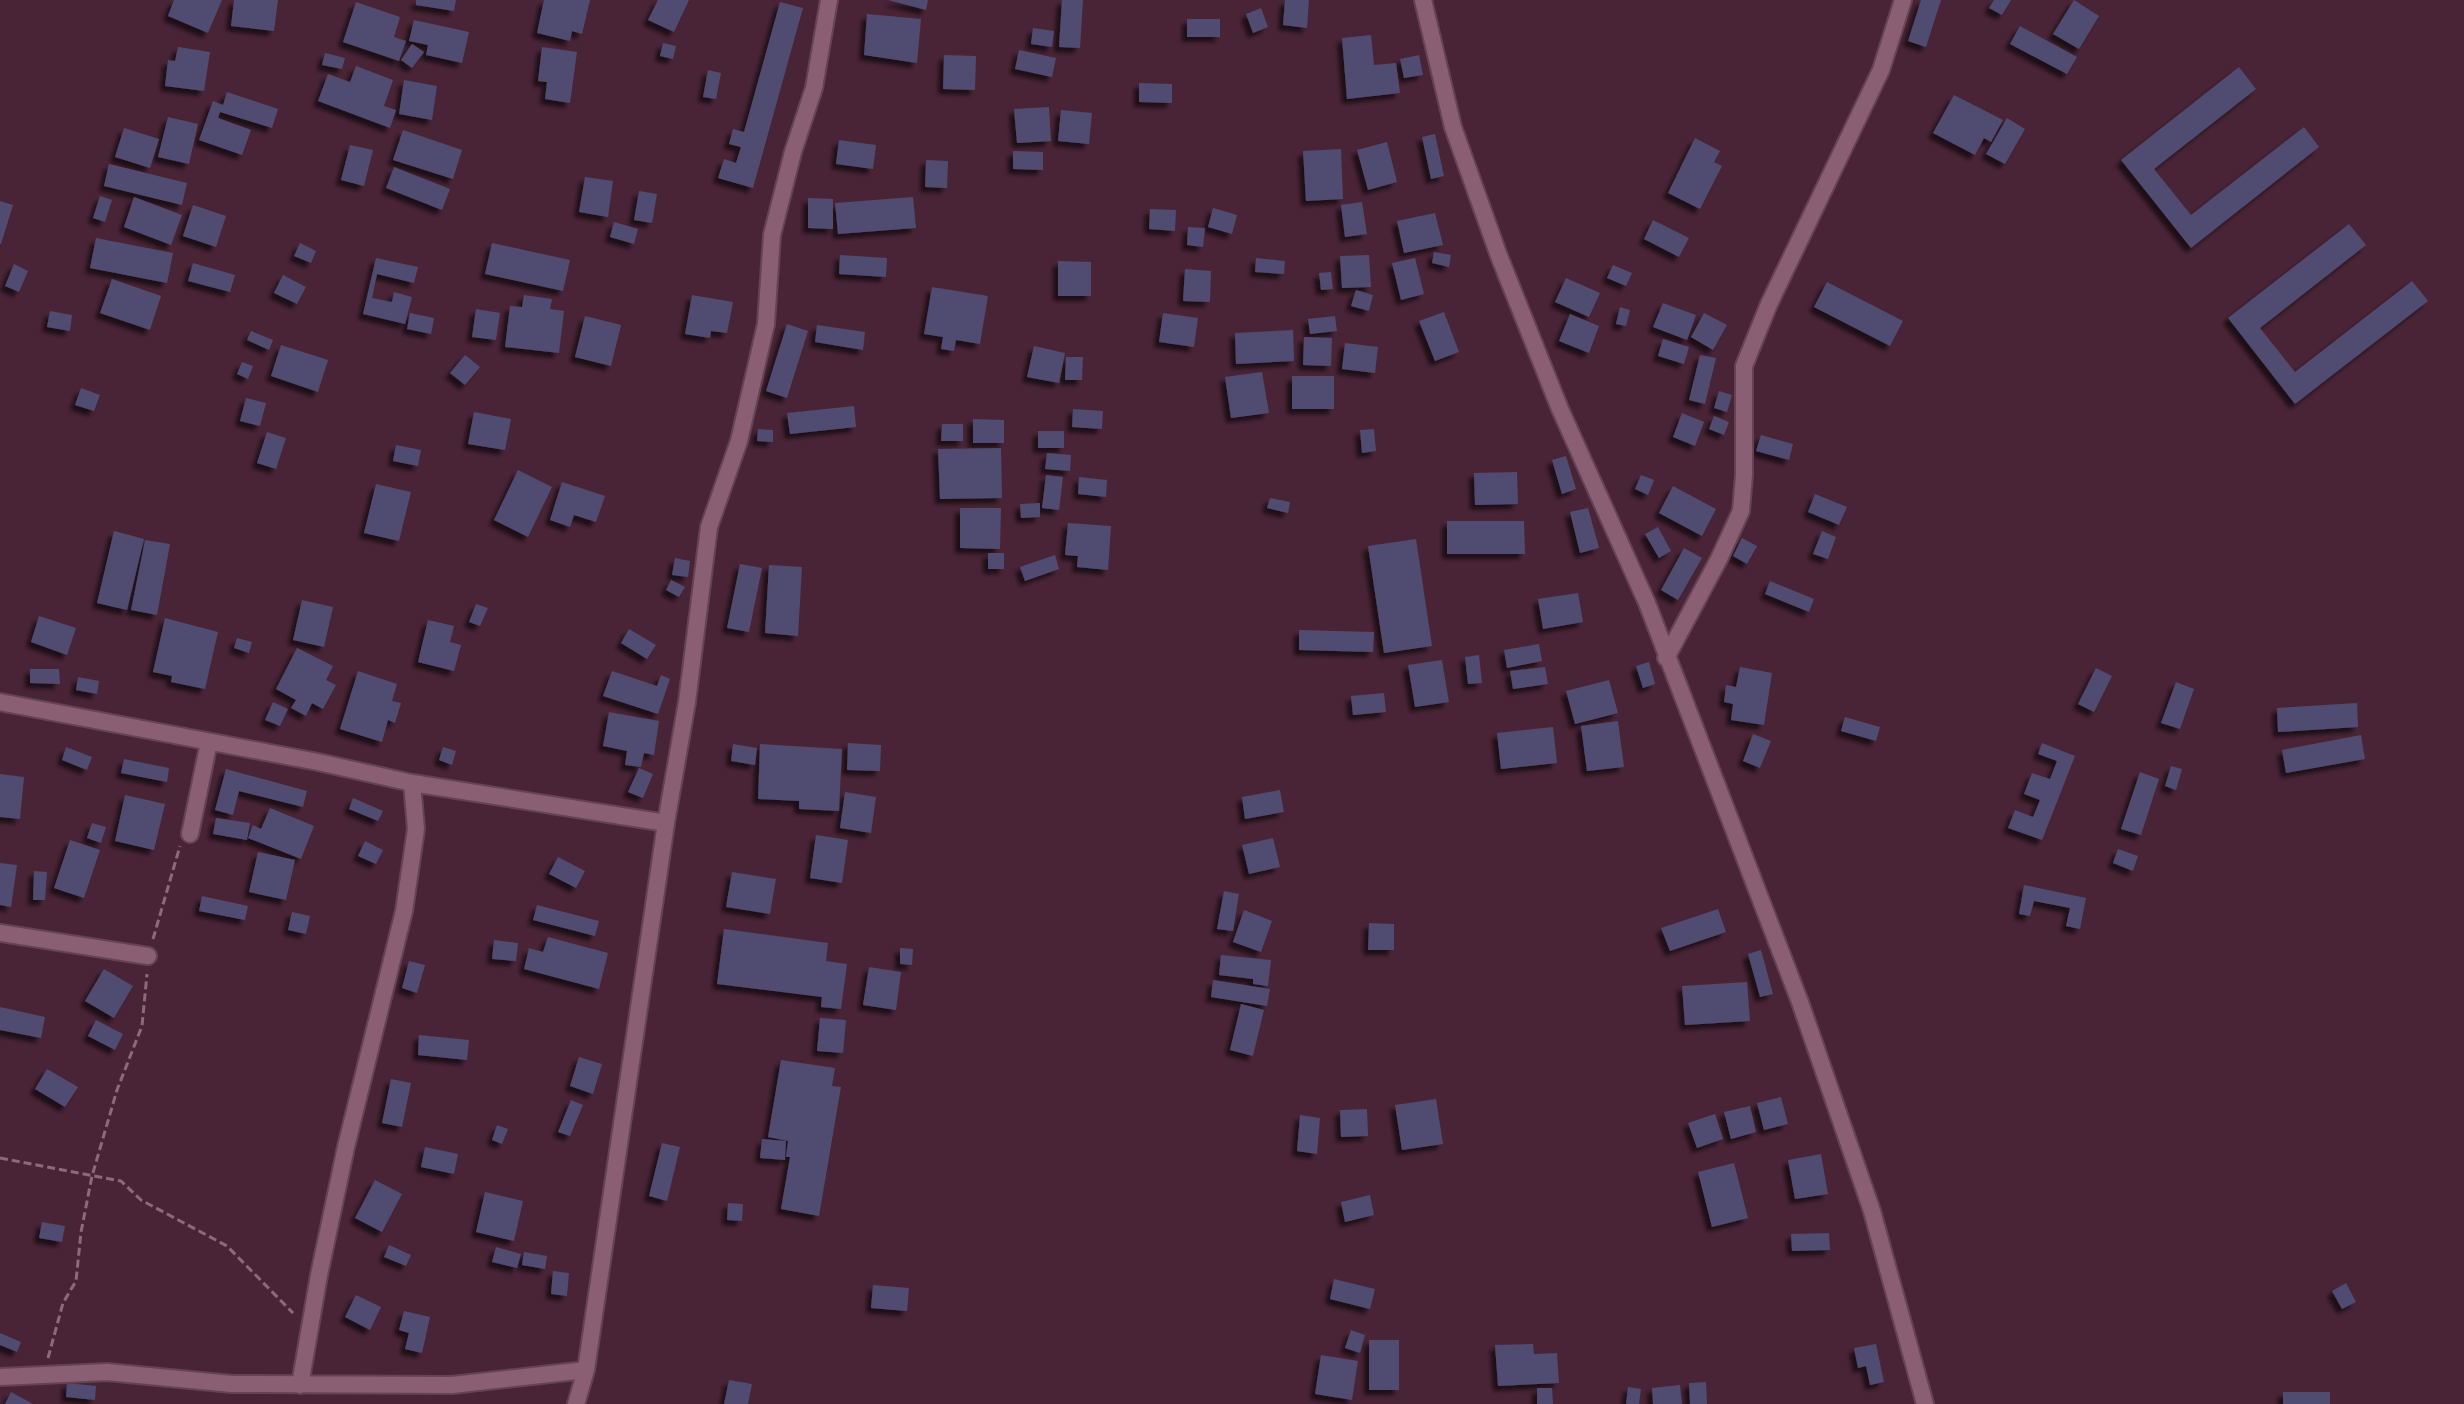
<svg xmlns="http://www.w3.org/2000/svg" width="2464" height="1404" viewBox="0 0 2464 1404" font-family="'Golos Text',sans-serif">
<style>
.building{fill:#504b71;filter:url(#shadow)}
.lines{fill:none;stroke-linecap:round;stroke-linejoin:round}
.street-casing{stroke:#634354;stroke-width:20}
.path{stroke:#8b6b7a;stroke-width:3;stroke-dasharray:8 4;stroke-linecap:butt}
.street{stroke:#8a5f73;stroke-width:16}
</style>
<defs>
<filter id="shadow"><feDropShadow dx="-5" dy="5" stdDeviation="2" flood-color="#0009"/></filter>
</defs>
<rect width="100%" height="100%" fill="#492436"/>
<path class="building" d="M174,0h48l-14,33 -40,-17z
M234,0h44l-4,31 -43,-5z
M416,0h40l-2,11 -38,-6z
M544,0h46l-8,34 -10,-3 -2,10 -33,-8z
M658,0h31l-15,32 -26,-12z
M888,0h40l-2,10z
M1062,0h21l-3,48 -21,-1z
M1285,0h24l-2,28 -24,-3z
M1921,0h20l-15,47 -18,-6z
M1994,0h17l-9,15 -13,-7z
M2074,0l25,16 -20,33 -26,-15z
M356,2l44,15 -6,20 12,4 -7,20 -56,-19z
M780,2l23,6 -50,180 -35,-10 6,-19 12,4 5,-16 -12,-3 4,-15 11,3z
M1261,8l7,19 -15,6 -7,-19z
M867,14l54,5 -4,44 -53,-8z
M1187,19h33v18h-33z
M414,20l55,12 -7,31 -36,-8 2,-10 -19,-4z
M2020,26l57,31 -10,17 -57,-30z
M1033,28l21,3 -2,16 -21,-3z
M1371,35l3,30 22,-2 4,30 -53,6 -5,-61z
M663,43l13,3 -3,13 -13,-3z
M412,44l12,8 -12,16 -11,-8z
M178,47l32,5 -6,39 -39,-5 3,-26 7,1z
M542,47l35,5 -7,51 -25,-4 2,-17 -9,-1z
M1019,50l37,8 -4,19 -37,-8z
M325,53l20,5 -3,11 -20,-4z
M944,55l32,1 -1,34 -32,-1z
M1419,55l4,20 -19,3 -4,-19z
M356,66l37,14 -9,26 12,4 -6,18 -72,-27 10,-27 22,8z
M2239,67l17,22 -102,80 37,46 113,-88 15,20 -128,101 -70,-88z
M708,70l13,3 -5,26 -13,-2z
M404,80l33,6 -5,34 -33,-6z
M1139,83l33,1v19l-33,-1z
M227,92l51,17 -6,19 -52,-16 -2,6 33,12 -9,25 -43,-15 14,-39 10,4z
M1954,95l49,25 -12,22 -7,-4 -9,17 -42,-22z
M1049,107l2,34 -34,2 -3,-34z
M1061,110l31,3 -3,31 -31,-3z
M168,117l30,7 -9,40 -31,-7z
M2007,118l18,11 -20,35 -19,-10z
M124,128l35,11 -9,29 -35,-11z
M403,130l59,20 -9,29 -60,-19z
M1435,134l9,42 -13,3 -9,-42z
M1695,138l25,13 -6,11 8,4 -22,43 -32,-16z
M839,140l37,5 -3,24 -37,-5z
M1387,142l10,40 -29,8 -11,-40z
M350,145l23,5 -9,36 -23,-6z
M1341,149l2,50 -37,2 -3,-50z
M1013,151l30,1v18l-30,-1z
M926,160l22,1 -1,27 -22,-1z
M109,164l78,19 -5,22 -78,-19z
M394,167l56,22 -8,21 -56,-22z
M585,177l28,4 -5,36 -29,-5z
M639,191l18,3 -5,29 -18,-3z
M100,196l12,4 -7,22 -12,-4z
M134,197l48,18 -11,30 -47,-18z
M913,197l3,31 -78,6 -3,-31z
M808,198l25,1v30l-25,-1z
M0,201l13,4 -12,39h-1z
M1362,202l5,32 -22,3 -4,-32z
M193,205l33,11 -10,31 -33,-11z
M1213,208l24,7 -5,19 -24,-7z
M1150,209l26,1 -1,21 -26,-2z
M1435,213l8,32 -39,8 -7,-32z
M1653,220l36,18 -10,19 -35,-18z
M614,222l24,7 -4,15 -24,-7z
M2349,224l17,21 -106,83 35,44 117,-91 16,20 -133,103 -67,-86z
M1188,227l17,1 -2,19 -16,-2z
M96,238l77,15 -6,30 -77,-15z
M300,243l16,8 -5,12 -17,-7z
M492,243l78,17 -7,31 -78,-17z
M1434,252l17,3 -2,12 -17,-4z
M840,255l47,3 -1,19 -47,-3z
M1369,255l2,32 -29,1 -2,-32z
M376,258l42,9 -4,16 -37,-9 -5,24 20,4 2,-10 18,5 -7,27 -42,-10z
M1256,258l29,3 -1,13 -29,-2z
M1415,258l9,36 -23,6 -9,-37z
M1058,261l33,1v34h-33z
M193,263l42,12 -5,17 -42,-11z
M14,264l14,7 -9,21 -14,-6z
M1613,265l19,8 -6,13 -19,-8z
M1185,269l26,2 -1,31 -27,-1z
M1331,272l2,17 -12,1 -2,-17z
M283,275l23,12 -9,17 -23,-11z
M1566,278l34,15 -11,24 -34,-15z
M112,279l49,17 -11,34 -50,-17z
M1827,282l76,39 -13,25 -76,-39z
M932,287l56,9 -8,48 -24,-4 -2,11 -13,-2 2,-12 -19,-3z
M1356,290l17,5 -4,16 -18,-5z
M524,295l28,4 -2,10 14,2 -5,42 -54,-6 5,-41 12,1z
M692,295l41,7 -6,31 -16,-2 -1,7 -25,-4z
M1663,303l33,12 -9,25 -34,-13z
M1620,307l10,3 -4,16 -10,-2z
M476,309l24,4 -4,27 -24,-3z
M50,311l22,4 -2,16 -23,-4z
M1444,312l15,40 -24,9 -16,-40z
M410,313l24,5 -3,16 -24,-5z
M1163,313l35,5 -4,29 -35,-5z
M1704,313l23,12 -14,25 -22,-13z
M1570,314l29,12 -10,27 -30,-12z
M585,316l36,9 -10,41 -36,-9z
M1335,316l2,15 -27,3 -2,-15z
M787,324l21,7 -21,67 -21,-7z
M817,325l48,7 -2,18 -48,-8z
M1293,330l1,31 -58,3 -1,-31z
M251,331l22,9 -4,10 -22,-10z
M1304,337l28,1 -1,28 -28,-1z
M1663,339l26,8 -5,17 -26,-8z
M1345,343l33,4 -3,26 -33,-4z
M281,345l47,15 -10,32 -47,-16z
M1034,346l31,7 -6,30 -32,-6z
M465,355l15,12 -15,18 -15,-12z
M1700,355l16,3 -11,46 -16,-4z
M1066,357h17l-1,23h-17z
M242,362l11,4 -5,13 -11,-5z
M1262,372l7,41 -38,5 -6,-41z
M1292,376h42v33h-42z
M81,388l19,7 -6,16 -19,-6z
M1719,391l13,4 -5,17 -13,-4z
M246,398l20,5 -6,23 -20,-5z
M854,406l2,21 -66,7 -3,-21z
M1073,409l30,2 -1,18 -30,-2z
M474,412l37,7 -6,31 -37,-6z
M1682,413l22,9 -9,24 -22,-9z
M1714,416l15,6 -5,13 -15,-6z
M973,419l31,1v23h-31z
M942,424h21v17h-22z
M758,429l15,1v12l-16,-1z
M1374,429l2,22 -14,2 -2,-23z
M1038,431h26v17h-26z
M267,432l19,6 -10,31 -19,-6z
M1761,435l32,9 -4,16 -33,-9z
M396,445l25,5 -3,16 -25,-5z
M1001,448l1,50 -62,1 -2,-50z
M1047,453l24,2 -1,16 -25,-2z
M1566,456l10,33 -14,5 -10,-34z
M518,470l34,17 -24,50 -34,-17z
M1517,472l1,32 -43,1 -1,-32z
M1046,475l17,2 -4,33 -17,-2z
M1641,475l13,5 -6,15 -13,-6z
M1079,477l28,3 -1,17 -28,-3z
M562,482l43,14 -9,26 -22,-7 -4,12 -20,-7z
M376,484l35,8 -12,49 -35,-8z
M1673,486l43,23 -14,27 -43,-23z
M1815,494l32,13 -8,18 -31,-13z
M1270,498l20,4 -2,11 -21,-5z
M1040,503v14l-19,1 -1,-14z
M960,508h41l-1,41 -40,-1z
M1588,508l11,40 -19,5 -10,-41z
M1447,521h77l1,33h-78z
M1068,523l43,3 -3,44 -31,-3 1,-11 -13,-1z
M1658,527l13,24 -12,7 -14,-24z
M114,531l30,8 -17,71 -30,-7z
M1822,531l14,6 -8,22 -15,-5z
M1742,538l15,8 -10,18 -14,-8z
M1416,539l16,107 -48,7 -16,-107z
M145,540l25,4 -13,71 -26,-5z
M1684,548l18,10 -24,42 -17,-10z
M988,553h16v16h-16z
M1055,555l4,14 -34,12 -5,-14z
M675,558l15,3 -2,16 -16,-2z
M740,564l22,4 -13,64 -22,-4z
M769,565l33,2 -4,69 -33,-3z
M671,580l14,7 -6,10 -13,-7z
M1770,581l44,18 -5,13 -44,-18z
M1578,593l5,29 -40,7 -5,-30z
M302,600l31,7 -9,40 -31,-7z
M476,604l12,4 -8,18 -11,-4z
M39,616l37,12 -9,27 -36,-13z
M165,618l53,14 -13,57 -34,-7 1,-6 -19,-4z
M428,620l26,6 -4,16 11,3 -7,26 -36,-9z
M629,629l27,16 -9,14 -26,-16z
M1299,630l75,2 -1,20 -74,-2z
M237,638l15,4 -3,11 -15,-5z
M1539,644l3,17 -35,7 -3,-18z
M297,648l36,18 -7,14 10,5 -13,24 -11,-6 -6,13 -15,-8 5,-8 -20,-11z
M1479,655l3,28 -14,1 -3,-27z
M1442,660l7,42 -34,5 -7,-42z
M1649,662l6,22 -12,4 -7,-22z
M1545,667l3,17 -35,5 -3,-18z
M1740,667l32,6 -8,52 -33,-5 2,-16 -9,-2 2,-17 10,2z
M2096,668l16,8 -18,36 -16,-8z
M30,669h29l1,15 -30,-1z
M358,671l39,13 -5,17 9,2 -6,20 -7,-3 -6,22 -42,-13z
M612,671l45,15 4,-11 9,4 -12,35 -55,-18z
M78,677l21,4 -2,13 -21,-4z
M1609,680l9,33 -43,11 -9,-33z
M2176,682l18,7 -14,40 -19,-6z
M1384,693l2,19 -33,3 -2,-19z
M273,702l15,7 -8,17 -15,-6z
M2357,703l1,24 -80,5 -1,-24z
M609,712l50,9 -5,34 -10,-2 -3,14 -16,-2 2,-14 -24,-5z
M1845,717l35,10 -4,14 -35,-10z
M1618,721l6,46 -37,4 -6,-45z
M1553,727l4,36 -56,6 -4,-36z
M1753,734l18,7 -11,27 -17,-7z
M2361,735l4,24 -79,14 -4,-23z
M848,743l33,2 -1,26 -33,-1z
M2042,743l33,13 -33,84 -34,-12 7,-18 18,7 7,-17 -16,-6 8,-21 18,6 7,-18 -19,-7z
M733,744l24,4 -2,17 -24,-4z
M760,744l82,5 -3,62 -40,-2v-8l-41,-2z
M66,747l26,10 -5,13 -25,-10z
M443,747l13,4 -4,14 -13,-5z
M124,759l45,9 -2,14 -46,-9z
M2171,766l11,3 -6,21 -11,-4z
M639,768l14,6 -10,24 -15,-6z
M226,769l81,22 -4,16 -64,-16 -6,24 -18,-5z
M2140,772l19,7 -18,56 -20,-6z
M0,774l24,3 -4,42 -20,-2z
M1280,790l4,22 -39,7 -3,-22z
M845,792l31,5 -5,36 -31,-5z
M125,795l40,9 -11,46 -39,-9z
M353,798l30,13 -5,10 -29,-12z
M270,808l44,18 -13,33 -53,-21 5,-13 8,4z
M216,818l34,5 -3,17 -34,-6z
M92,823l14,4 -5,16 -14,-5z
M816,835l32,5 -6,43 -32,-5z
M1273,838l7,29 -31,7 -7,-29z
M70,840l30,10 -16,48 -30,-10z
M365,841l18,9 -7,14 -18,-8z
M2118,849l20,7 -5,15 -20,-8z
M258,852l37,8 -9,40 -37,-8z
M558,857l27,14 -9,17 -27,-14z
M0,863l17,2 -6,42 -11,-2z
M34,871l13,1 -2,28h-12z
M732,872l44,7 -6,35 -44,-7z
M2024,885l62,13 -6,31 -14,-3 4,-18 -36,-7 -4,15 -11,-2z
M1224,891l15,3 -6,37 -16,-2z
M202,896l46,10 -3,14 -46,-9z
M537,905l62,16 -4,15 -62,-16z
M1718,909l8,23 -56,19 -9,-23z
M1244,910l28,11 -11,31 -28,-10z
M292,912l18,4 -4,18 -18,-4z
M1369,923l25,1v26h-26z
M724,929l104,14 -2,18 21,3 -6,45 -20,-2 1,-10 -105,-13z
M548,937l60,16 -9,36 -75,-20 5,-21 14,4z
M494,940l24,3 -2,18 -24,-2z
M900,948l13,1 -1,16 -12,-1z
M1761,950l12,44 -13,3 -12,-43z
M1221,955l50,5 -3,26 -15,-2v-5l-34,-4z
M409,961l16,4 -8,28 -15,-5z
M869,967l32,5 -5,38 -33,-5z
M104,969l29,17 -19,32 -29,-17z
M1213,980l57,9 -3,17 -56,-9z
M1747,982l3,39 -65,4 -3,-39z
M1241,1004l23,6 -11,46 -23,-6z
M0,1007l45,10 -4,21 -41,-8z
M820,1018l26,2 -3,33 -26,-2z
M96,1020l27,14 -8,16 -27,-14z
M419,1035l50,5 -2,20 -49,-5z
M579,1057l23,7 -9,30 -23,-8z
M781,1060l54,8 -3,18 9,1 -22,129 -38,-7 9,-52h-4l2,-16 -20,-4z
M47,1069l31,18 -13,20 -30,-18z
M391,1079l20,4 -9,44 -20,-4z
M1781,1097l7,27 -24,6 -7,-27z
M1436,1099l7,45 -41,6 -7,-45z
M571,1100l12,5 -13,31 -12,-4z
M1750,1106l6,26 -25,7 -7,-27z
M1367,1109l1,27 -27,1 -1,-27z
M1715,1114l8,25 -26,9 -9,-25z
M1300,1115l20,3 -3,36 -20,-3z
M497,1125l11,4 -6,15 -10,-4z
M762,1139l24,2 -1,19 -25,-2z
M662,1143l18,4 -13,54 -18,-5z
M425,1147l33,7 -4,20 -33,-7z
M1821,1154l7,40 -33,5 -7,-39z
M1734,1163l14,55 -36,9 -14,-55z
M375,1180l27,14 -20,38 -27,-14z
M485,1192l38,9 -9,40 -38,-9z
M1370,1195l4,20 -29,7 -4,-20z
M728,1203l15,1 -1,17 -15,-1z
M42,1222l23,4 -3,16 -23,-4z
M1829,1233l1,17 -38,1 -1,-17z
M389,1245l22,10 -5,11 -22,-9z
M496,1247l25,7 -4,14 -25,-6z
M524,1252l23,4 -2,13 -23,-4z
M553,1271l16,2 -2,23 -16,-2z
M1334,1279l41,10 -5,20 -40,-10z
M2346,1283l10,19 -14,7 -10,-18z
M873,1285l36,3 -2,23 -36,-3z
M356,1295l25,12 -11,23 -25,-13z
M404,1311l26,6 -8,36 -17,-4 4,-16 -10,-3z
M1351,1330l14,5 -5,18 -15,-5z
M0,1333l21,9 -4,10 -17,-7z
M1369,1340h30v50h-30z
M1533,1344l1,10 23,-1 2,30 -61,3 -3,-41z
M1876,1344l8,38 -14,3 -4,-19 -8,2 -4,-20z
M1321,1355l37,6 -6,39 -37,-6z
M729,1380l23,4 -4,20h-24z
M1706,1382l1,22h-17l-1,-21z
M67,1383l29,3 -1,14 -29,-3z
M1680,1385l2,19h-29l-1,-16z
M1628,1387l13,2 -2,15h-13z
M1537,1388h15l1,16h-16z
M11,1392l22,12h-28z
M2283,1392h47v12h-47z"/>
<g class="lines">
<g class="street-casing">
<path id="street" d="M1423,0l30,127 46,129 61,153 87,194 153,399 72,209 53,193
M1666,658l53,-99 22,-48 3,-36v-109l25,-62 112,-234 22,-70
M0,702l318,60 94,21 254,40
M190,834l19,-92
M0,933l148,23
M0,1377l107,-5 125,12 220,1 134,-15
M300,1385l19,-110 27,-128 58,-236 12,-82 -4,-46
M576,1404l10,-34 80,-547 21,-121 22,-175 30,-86 27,-117 6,-89 21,-83 21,-64 15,-88"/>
</g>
<path class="path" d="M153,939l27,-93
M0,1158l121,23 20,19 86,46 66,67
M48,1358l15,-55 13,-22 5,-49 11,-56 25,-86 25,-64 5,-52"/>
<use href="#street" class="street"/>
</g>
</svg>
